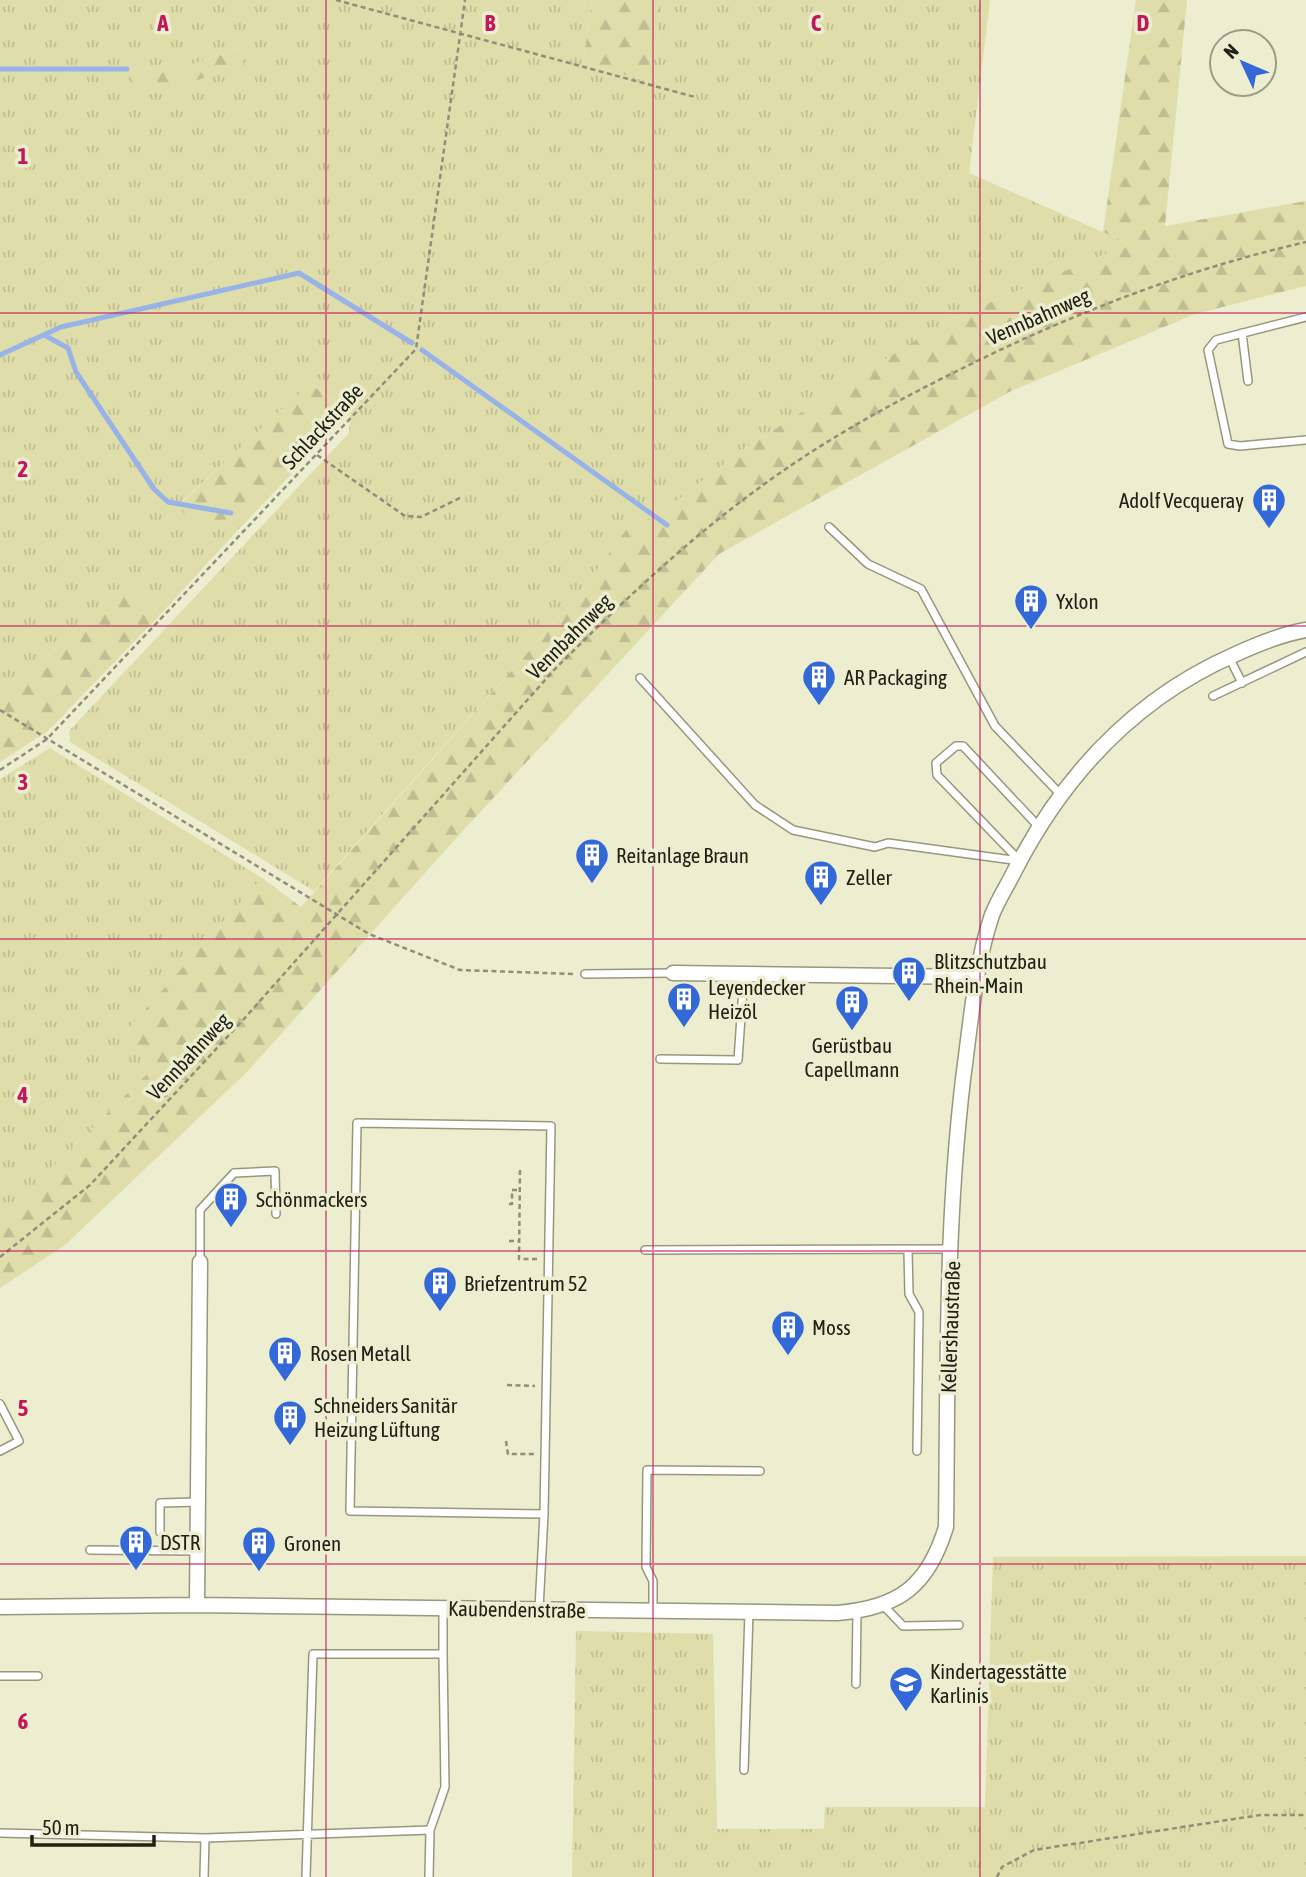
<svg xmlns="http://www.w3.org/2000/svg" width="1306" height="1877" viewBox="0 0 1306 1877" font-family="'Asap Condensed',sans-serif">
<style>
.grass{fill:url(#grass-tufts);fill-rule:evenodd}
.forest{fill:url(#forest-firs)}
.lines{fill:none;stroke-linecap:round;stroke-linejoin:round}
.stream{stroke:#97b3e8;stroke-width:5}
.service-casing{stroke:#97977c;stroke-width:10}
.minor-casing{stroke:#97977c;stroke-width:17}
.path{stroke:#8e8e79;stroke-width:2.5;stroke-dasharray:5 3.5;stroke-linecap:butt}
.service{stroke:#fff;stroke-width:7}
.minor{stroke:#fff;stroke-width:14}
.grid{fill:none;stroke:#c2185b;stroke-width:2;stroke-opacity:0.55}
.labels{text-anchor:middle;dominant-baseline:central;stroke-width:7;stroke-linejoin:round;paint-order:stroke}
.street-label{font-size:21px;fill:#212116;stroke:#ededd0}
.poi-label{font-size:21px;fill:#212116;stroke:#ededd0;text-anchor:start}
.grid-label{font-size:23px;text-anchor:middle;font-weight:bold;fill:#c2185b;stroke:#ededd0;stroke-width:7;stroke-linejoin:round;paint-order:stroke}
</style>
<defs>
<pattern id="grass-tufts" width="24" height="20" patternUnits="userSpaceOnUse" patternTransform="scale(1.75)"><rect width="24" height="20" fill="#dfdeaa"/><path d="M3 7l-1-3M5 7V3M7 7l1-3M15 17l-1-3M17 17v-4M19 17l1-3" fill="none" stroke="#bfbe92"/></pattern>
<pattern id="forest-firs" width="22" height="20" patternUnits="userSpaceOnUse" patternTransform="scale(1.75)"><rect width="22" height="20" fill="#dfdeaa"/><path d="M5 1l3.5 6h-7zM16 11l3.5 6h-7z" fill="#bfbe92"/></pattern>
</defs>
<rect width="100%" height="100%" fill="#ededd0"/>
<path class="grass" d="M0,0h592l-9,63 68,19 11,-82h328l-21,173 161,71 -184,77 -198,125 -86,66 -36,18 -50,68 -262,293 -244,-149 -1,-11 280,-298 1,-20 -39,-30 -134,123 52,16 8,9 -77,84 -31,-36 -129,122zM237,49l6,15 -60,21 -55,-16 56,-2z
M50,748l212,130 -134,151 20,44 -148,146v-440z
M1306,1556v321h-734l4,-246 137,3 4,195h107l1,-22h160l8,-250z"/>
<path class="forest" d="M592,0h70l-11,82 -68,-19z
M1136,0h51l-22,226 141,-25v85l-111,28 -184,77 -292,163 -260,281 -212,237 -182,173 -65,43v-69l148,-146 -20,-44 134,-151 39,29 275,-309 50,-68 36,-18 86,-66 198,-125 183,-77 -26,-12z
M238,49l6,15 -61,21 -48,-1 -8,-15 57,-2z
M310,383l40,30 -113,118 -9,-9 -29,5 -22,-20z
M129,579l31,36 -112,116 -48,31v-61z"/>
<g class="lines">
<path class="stream" d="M0,69h127
M44,335l24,13 8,24 78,117 14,13 63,11
M422,350l245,175
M0,355l61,-28 238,-54 113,70"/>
<g class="service-casing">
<path id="service" d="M1306,317l-90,23 -8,10 20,94 12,2 66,-6
M1242,333l6,48
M829,527l39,37 53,25 74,137 66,69
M1229,657l13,26
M640,678l115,127 38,25 82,17 13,-4 132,18
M1213,696l93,-44
M1019,860l-82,-85 -1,-12 20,-17h7l76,81
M585,974l88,-1
M660,1059l78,1 6,-86
M645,1250l307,-1
M908,1250l1,44 10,18 -2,139
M200,1262v-52l34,-37 41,-2 1,43
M0,1404l19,37 -19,10
M160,1532v-29l38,-1
M90,1550l107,1
M883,1605l20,21 56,-1
M443,1608v46
M539,1609l5,-95 7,-388 -194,-3 -7,388 194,3
M653,1610v-29l-7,-14 1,-97 113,1
M0,1676h38
M856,1684l1,-73
M744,1770l5,-158
M0,1833l205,5 225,-8
M204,1877l1,-39
M306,1877l7,-223h130l2,133 -15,43 -1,47"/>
</g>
<g class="minor-casing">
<path id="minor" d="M673,973l304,4
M197,1605l3,-343
M0,1607l197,-2 640,8c62,-5 91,-27 109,-86 2,-157 -1,-316 20,-471 6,-47 11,-97 26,-141 6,-15 15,-29 22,-43 50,-98 121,-174 222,-218 22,-10 46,-20 70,-24"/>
</g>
<path class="path" d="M336,0l359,97
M317,455l88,61 16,1 41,-20
M0,710l369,224 91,36 114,4
M0,770l47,-31 369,-390 49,-349
M520,1170l-1,89h19
M509,1204h3v-14h7
M509,1241h10
M0,1257l90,-72 153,-165 311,-350c64,-64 132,-129 205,-182 58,-43 122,-79 186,-111 116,-59 234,-106 361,-135
M507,1385l28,1
M506,1441l2,13h27
M997,1877l5,-10 32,-17 226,-35h46"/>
<use href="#service" class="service"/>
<use href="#minor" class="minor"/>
</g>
<path class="grid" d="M326,0v1877M653,0v1877M980,0v1877M0,313h1306M0,626h1306M0,939h1306M0,1251h1306M0,1564h1306"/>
<defs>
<g id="building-pin" transform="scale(1.75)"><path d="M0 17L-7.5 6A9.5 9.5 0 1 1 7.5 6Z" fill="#3268d7" stroke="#ededd0"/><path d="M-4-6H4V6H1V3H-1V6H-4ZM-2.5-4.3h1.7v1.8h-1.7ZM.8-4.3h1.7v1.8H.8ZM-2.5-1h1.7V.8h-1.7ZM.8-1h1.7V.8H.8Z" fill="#fff"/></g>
<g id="school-pin" transform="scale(1.75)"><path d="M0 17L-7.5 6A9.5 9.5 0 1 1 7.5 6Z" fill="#3268d7" stroke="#ededd0"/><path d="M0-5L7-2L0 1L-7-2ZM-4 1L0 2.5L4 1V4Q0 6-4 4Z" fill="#fff"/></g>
</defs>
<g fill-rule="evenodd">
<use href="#building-pin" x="1269" y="500"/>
<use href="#building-pin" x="1031" y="601"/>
<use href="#building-pin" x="819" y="677"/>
<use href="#building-pin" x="592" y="855"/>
<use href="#building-pin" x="821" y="877"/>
<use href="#building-pin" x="909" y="973"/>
<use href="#building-pin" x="684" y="999"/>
<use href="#building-pin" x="852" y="1002"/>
<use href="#building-pin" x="231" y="1199"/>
<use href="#building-pin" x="440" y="1283"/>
<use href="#building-pin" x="788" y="1327"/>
<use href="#building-pin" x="285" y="1353"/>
<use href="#building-pin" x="290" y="1417"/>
<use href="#building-pin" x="136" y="1542"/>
<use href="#building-pin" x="259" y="1543"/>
<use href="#school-pin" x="906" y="1683"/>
</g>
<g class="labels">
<g class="street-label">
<text transform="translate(1038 316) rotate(-24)">Vennbahnweg</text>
<text transform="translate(322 426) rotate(-47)">Schlackstraße</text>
<text transform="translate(569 636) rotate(-45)">Vennbahnweg</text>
<text transform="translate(188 1056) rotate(-47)">Vennbahnweg</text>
<text transform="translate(950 1327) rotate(-88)">Kellershaustraße</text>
<text transform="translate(517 1609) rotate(1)">Kaubendenstraße</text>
</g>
<g class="poi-label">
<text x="1244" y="500" text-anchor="end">Adolf Vecqueray</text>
<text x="1056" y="601">Yxlon</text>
<text x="844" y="677">AR Packaging</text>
<text x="616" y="855">Reitanlage Braun</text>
<text x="846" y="877">Zeller</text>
<text x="934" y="961">Blitzschutzbau<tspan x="934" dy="24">Rhein-Main</tspan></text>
<text x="708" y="987">Leyendecker<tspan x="708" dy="24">Heizöl</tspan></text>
<text x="852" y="1045" text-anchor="middle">Gerüstbau<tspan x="852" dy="24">Capellmann</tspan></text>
<text x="256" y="1199">Schönmackers</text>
<text x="464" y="1283">Briefzentrum 52</text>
<text x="812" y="1327">Moss</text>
<text x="310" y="1353">Rosen Metall</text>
<text x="314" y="1405">Schneiders Sanitär<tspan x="314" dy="24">Heizung Lüftung</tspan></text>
<text x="160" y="1542">DSTR</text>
<text x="284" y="1543">Gronen</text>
<text x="930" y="1671">Kindertagesstätte<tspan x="930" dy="24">Karlinis</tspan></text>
</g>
</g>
<g class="grid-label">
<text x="163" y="31">A</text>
<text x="490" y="31">B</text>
<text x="816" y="31">C</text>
<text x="1143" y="31">D</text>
<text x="23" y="164">1</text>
<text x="23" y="477">2</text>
<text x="23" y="790">3</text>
<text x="23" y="1103">4</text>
<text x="23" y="1416">5</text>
<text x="23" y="1729">6</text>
</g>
<g transform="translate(1243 63) rotate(314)"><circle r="33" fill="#ededd0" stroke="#9b9b86" stroke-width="2"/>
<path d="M0-5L12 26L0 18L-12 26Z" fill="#3268d7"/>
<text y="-10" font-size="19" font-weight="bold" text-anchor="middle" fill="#212116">N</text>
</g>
<path d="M32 1835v10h122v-10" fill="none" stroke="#212116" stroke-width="3.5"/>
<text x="42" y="1835" font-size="21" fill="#212116" stroke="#ededd0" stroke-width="5" paint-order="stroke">50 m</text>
</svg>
